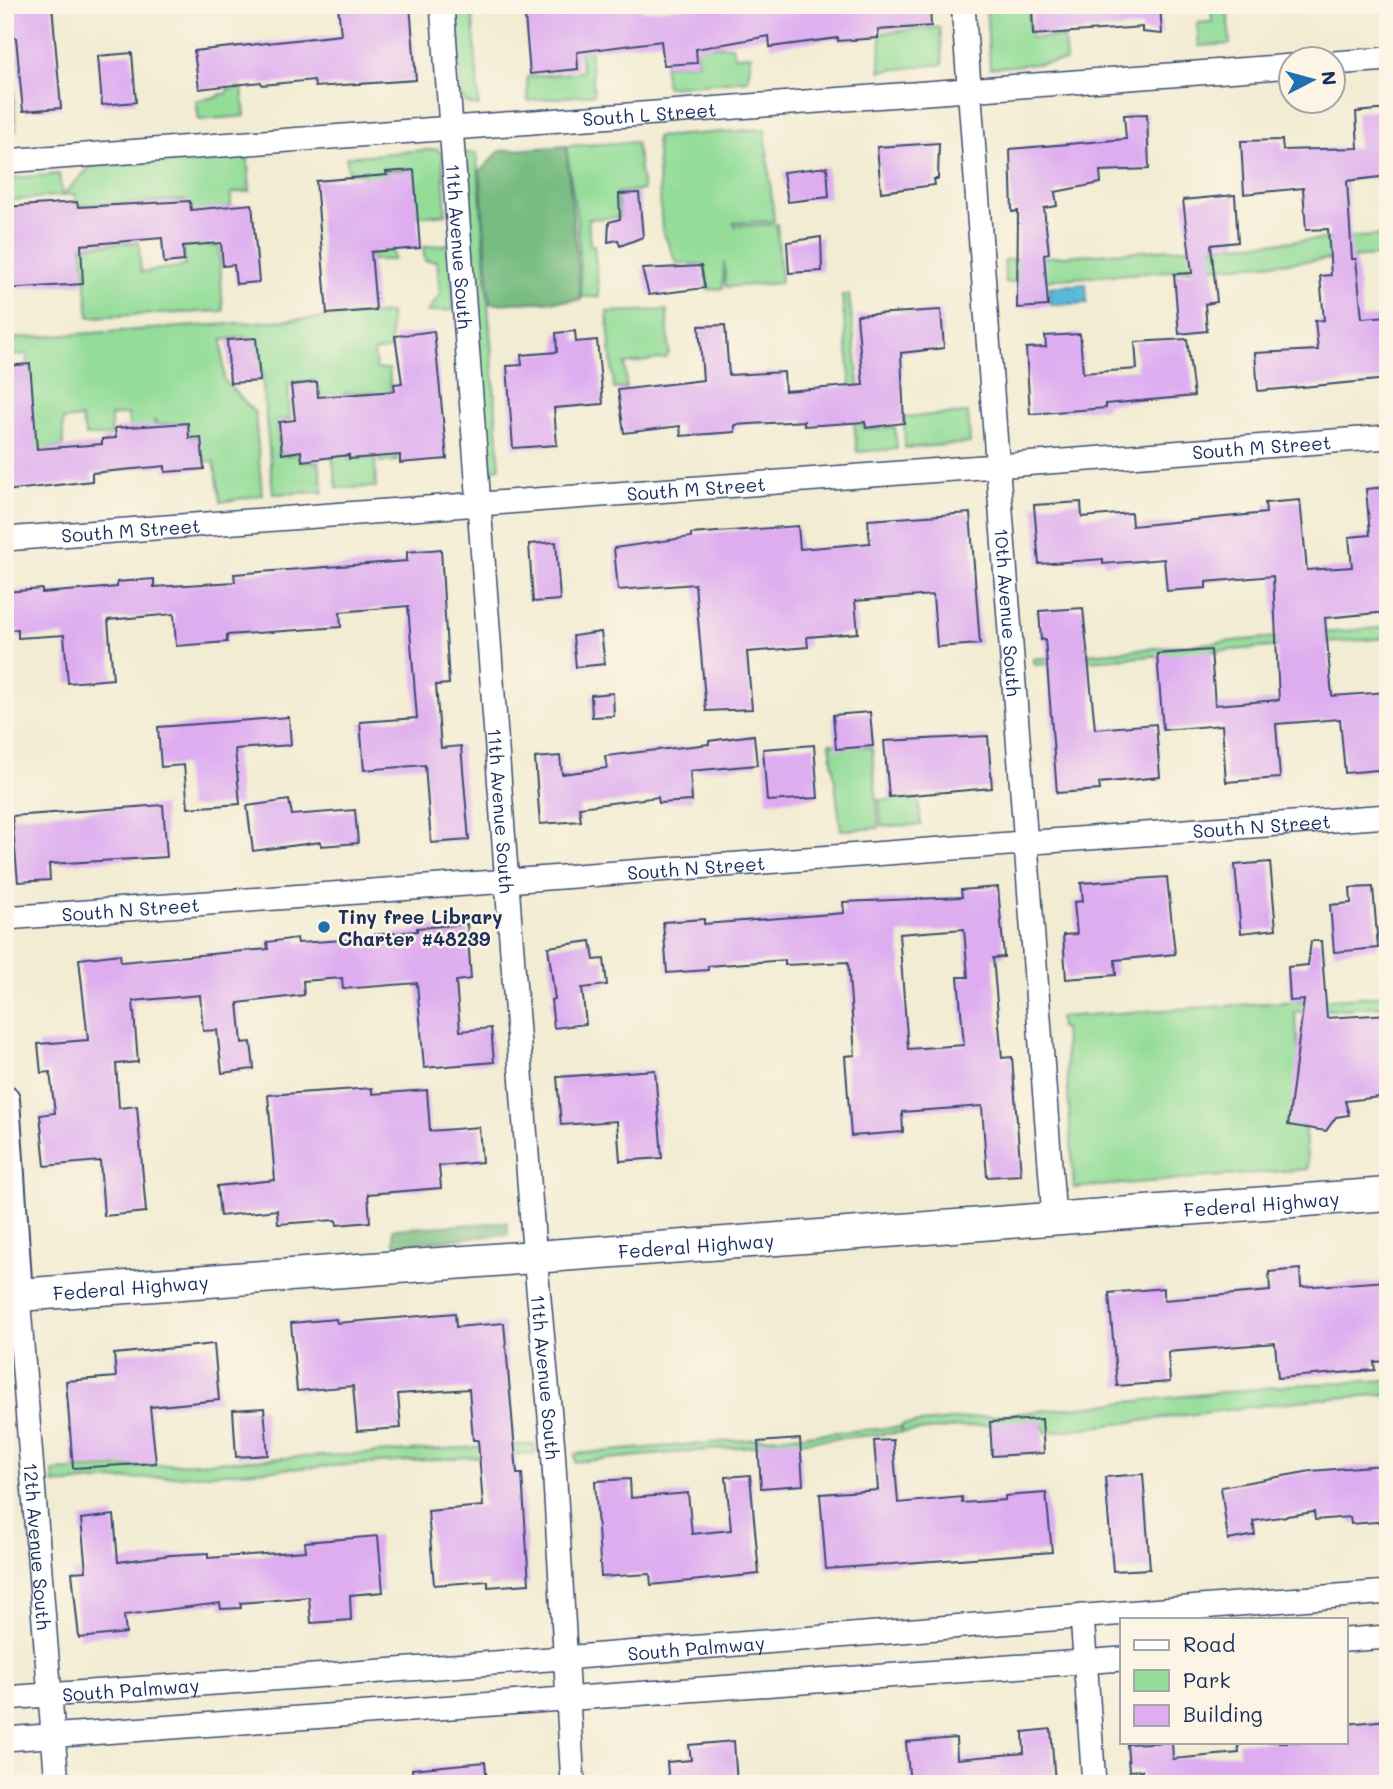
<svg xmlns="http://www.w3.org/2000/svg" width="1393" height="1789" viewBox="0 0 1393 1789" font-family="Mali,sans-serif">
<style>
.green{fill:#94dd99;stroke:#58867c;stroke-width:2}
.forest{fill:#77bc81;stroke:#497670;stroke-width:2}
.water{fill:#59bad8;stroke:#3a749b;stroke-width:2}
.building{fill:#deadf0;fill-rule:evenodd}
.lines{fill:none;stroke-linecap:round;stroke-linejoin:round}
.minor-casing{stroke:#3b4b70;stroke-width:26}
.tertiary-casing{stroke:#3b4b70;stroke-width:32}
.secondary-casing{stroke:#3b4b70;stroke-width:35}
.minor{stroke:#fff;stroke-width:23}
.tertiary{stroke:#fff;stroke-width:28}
.secondary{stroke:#fff;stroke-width:32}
.poi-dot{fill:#1f6fb2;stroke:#fcf5e5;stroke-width:2.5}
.labels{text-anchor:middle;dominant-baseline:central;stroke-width:5;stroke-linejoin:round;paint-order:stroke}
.street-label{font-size:19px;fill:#1b2f5e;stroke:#fcf5e5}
.poi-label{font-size:19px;font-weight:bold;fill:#1b2f5e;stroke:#fcf5e5;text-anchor:start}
</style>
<rect width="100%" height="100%" fill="#fcf5e5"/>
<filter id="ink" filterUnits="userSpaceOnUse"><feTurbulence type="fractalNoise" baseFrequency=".0143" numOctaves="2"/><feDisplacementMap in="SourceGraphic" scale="14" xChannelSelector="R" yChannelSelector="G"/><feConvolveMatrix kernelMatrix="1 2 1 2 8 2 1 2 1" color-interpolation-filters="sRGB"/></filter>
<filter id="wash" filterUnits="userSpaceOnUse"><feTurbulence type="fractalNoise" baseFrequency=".00686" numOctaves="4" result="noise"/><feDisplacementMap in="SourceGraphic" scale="28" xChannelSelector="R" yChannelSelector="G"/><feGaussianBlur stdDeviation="1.57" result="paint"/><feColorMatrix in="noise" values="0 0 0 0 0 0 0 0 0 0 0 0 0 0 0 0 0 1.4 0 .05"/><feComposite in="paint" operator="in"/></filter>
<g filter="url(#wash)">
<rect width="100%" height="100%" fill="#f2ecd3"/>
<path class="green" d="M455,5h17l7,101 -13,-3 -4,-6z
M576,5h10l8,89 -66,7 -1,-24 55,-5z
M986,5h42l3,33 33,-1 2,24 -76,7z
M1211,5h16l3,39 -31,2 -2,-23 15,-1z
M694,6l13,40h25l3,10 16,-1 -3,25 -82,7 -2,-22 33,-2z
M940,27l3,37 -63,7 1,-38z
M5,50h6l5,81 -11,1z
M237,87l5,1 3,28 -46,4 -3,-20 23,-3 1,-3h6l2,-6 5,3z
M765,129l9,92 -40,2 1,3 42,-2 4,59 -55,4 -2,-25 -1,26 -15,2 -4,-25 -27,-2 -15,-33 -6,-93z
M636,142l7,48 -26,3 3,24 -32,2 2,26h4l5,52h-17l-5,-76 -11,-75z
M247,149l3,42 -19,2v13l-17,4 -9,22 3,14 11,1 4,64 -134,6 -7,-71 57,-4 2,30 44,-6 -2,-31 7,-1 -5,-34 -109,6v-12l-71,7v-22l54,-5 3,22 29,-30 96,-7z
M437,149l5,6 4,59 -30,3 -6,-47h-24l8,90h-22l-8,-84 -1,-3 -14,1 -3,-17z
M462,153h15l23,315 -12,2z
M1388,235v20l-383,28 -1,-23z
M451,244l2,66 -26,2 13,-17 -3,-34h-12l-2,-14z
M842,295h7l15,134 31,-2 2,22 -40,3z
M667,310l2,43 -3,5 -41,6 1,24 -12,1 -7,-77z
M390,313l1,36 -17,3 2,17h13l8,92 -17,1 -6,-70 -30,1 4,66 27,-2 1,30 -39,1 -9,-57 -10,-1 -3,-49 -27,4 2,34 -13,1 2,32 7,-1 1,5 11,-3 3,9h18l4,30 -50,2 -13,-141h-9l-3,-17 -26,4 2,40 31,33 7,82 -41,7 -7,-41 -13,1 -3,-25 -10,1 -1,-15 -30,1 -3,-5 2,14 -26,5 -2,-24 -17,2v20h-25l-5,-18 -18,2v27l-27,3 -9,-96 -22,2v-17z
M968,413l2,30 -65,5 -1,-31z
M1388,627v11l-353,27 -2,-6z
M830,743l42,5 7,80 -38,2z
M918,798l3,27 -39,1 -3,-26z
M1388,995v11l-93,6 13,157 -234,19 -10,-160h-4l-1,-11z
M1388,1380v14l-91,7 -251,32 -6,-13 -465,42v-8l325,-27 2,3v-5l391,-40z
M535,1444l1,9 -482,31 -1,-13z"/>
<path class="forest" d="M566,146l15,154 -91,4 -10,-133 20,-20z
M507,1222l1,12 -114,11 -1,-16z"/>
<path class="water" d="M1086,284l1,19 -37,2 -1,-18z"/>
<g id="blocks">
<path class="building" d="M14,5h38l9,103 -38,3 -7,-73h-11v-27l9,-1z
M338,5h72l6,75 -101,7 -1,-7 -52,5 -1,-3 -62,7 -5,-38 147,-16z
M524,5h118v6l57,-6h231l1,21 -53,4v8l-40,3v-3l-68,9 -1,-11 -73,13 1,14 -33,2 -3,-24 -84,11 1,17 -48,5z
M1032,5h128l2,29 -20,-2v-5l-109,8z
M132,53l4,49 -34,3 -4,-49z
M1388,109v67l-41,5 5,78h4l6,59 26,-2v63l-130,12 -3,-38 63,-3 -3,-29 9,-1 -4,-44 11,-1 -3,-46 -22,1 -3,-42 -59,6 -3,-53 41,-1 1,10 75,-2 -2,-36z
M1147,114l2,55 -49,2 1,12 -46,9 2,14 -13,2 5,45 -5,1 4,52 -31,2 1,-97 -6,1 -2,-63 116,-10 -2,-24z
M939,143l-1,36h-4l1,6 -54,7 -4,-45z
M827,167l2,30 -41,5 -5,-30z
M414,170l6,78 -49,4 5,58 -49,4 -11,-133 71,-6 -1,-3z
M639,193l4,44 -23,9 -2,-6 -10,2 1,-20 11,-3 -1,-25z
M1235,195l3,47 -27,3 6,57 -12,2 2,27 -28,3 -5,-60 18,-1 -9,-73z
M190,201l1,9 61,-6 7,78 -23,2 -2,-19 -11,1 -2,-23 -38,3 1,15 -20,2 -2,-25 -81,7 2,39 -78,5v-82l72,-5 1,5z
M821,237l1,34 -33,2 -2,-31z
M701,266l4,22 -56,7 -7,-26z
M941,310l3,38 -43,5 3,70 -38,5 -1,-6 -61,4v-5l-69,4v7l-54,4 -1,-10 -56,7 -6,-43 85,-10 -4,-54 26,-1 4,50 55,-3 1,19 78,-6 -6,-70z
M434,331l13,128 -47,4v-8l-51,4v-4l-47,6 -1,-10 -19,3 -3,-32 16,-2 -4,-35 26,-3 1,15 77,-6 -1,-7 8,-1 -7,-47z
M575,331l1,11 21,-2 6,64 -49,4 3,37 -44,3 -6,-82 15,-1 -1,-10 36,-3 -1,-19z
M1080,334l3,39 54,-4 -2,-27 52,-3 7,57 -88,8v4l-76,6 -4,-66 20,-1 -1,-11z
M256,338l4,43 -30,2 -3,-43z
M30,364l7,85 65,-5v-5l14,-1 -1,-10 73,-5 1,15 12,-1 3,32 -39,3v-6l-73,7v8l-87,10v-125z
M1388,487v74l-5,1 5,50 -63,6 7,78 56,-4v77l-43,4 -5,-54 -64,5 4,54 -54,4 -4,-57 -59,5 -6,-76 54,-4 4,55 64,-5 -6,-124 -67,6v6l-39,3 -3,-32 -61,5v-5l-64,5 -5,-59 47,-3 1,15 49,-4 1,13 134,-13 -1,-10 35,-3 7,70 45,-3 -3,-30 21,-2 -4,-46z
M970,513l10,131 -43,3 -4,-52 -78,6 3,32 -51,4 1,10 -61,5 5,57 -46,2 -11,-127 -77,6 -4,-42 77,-11v-3l107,-8 2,23 70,-6 -2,-23z
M556,542l4,58 -27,2 -4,-58z
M441,549l8,135 -13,1 5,63 20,-2 8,94 -38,3 -6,-78 -61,5 -4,-48 57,-4 -9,-112 -68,6 1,15 -114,8v7l-51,4 -2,-32 -66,6 5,59 -45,4 -4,-48 -46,3v-9l-13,1v-38l37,-3v4l75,-6v-5l37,-3v8l81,-5 -1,-8 173,-13v-9z
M1083,608l12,121 61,-5 4,53 -61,6 1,7 -43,3 -12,-154 -4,1 -2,-29z
M601,632l4,32 -29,3 -3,-31z
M613,693l1,23 -22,1 -1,-22z
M870,712l3,34 -37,3 -3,-34z
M289,717l2,28 -56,4 5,55 -52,4 -4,-43 -23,2 -3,-40z
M754,735l3,30 -67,6 2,30 -33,2 -1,-6 -79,10 2,14 -41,3 -5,-66 25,-2 2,18 45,-6 -2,-12 104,-12v-3z
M988,736l4,52 -103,9 -5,-56z
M814,745l4,53 -51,3 -4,-52z
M289,800l3,15 63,-5 3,33 -37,3v-4l-68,9 -6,-45z
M163,805l4,52 -118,7 1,16 -32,2 -6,-66z
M1270,862l6,67 -35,4 -6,-68z
M1167,877l8,77 -60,6 1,15 -50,4 -3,-44 14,-1 -3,-32 9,-1 -2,-18z
M998,887l6,70 -11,1 9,100 10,-1 9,118 -34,2 -5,-71 -80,6 1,20 -52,4 -6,-80 10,-1 -7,-93 -63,3v-5l-77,6v4l-41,3 -4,-51 41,-3v5l140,-11 -1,-11 119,-5 -1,-7zM964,929l4,48h-10l6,68 -56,4 -9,-115z
M1373,887l5,61 -44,4 -4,-47 21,-2 -1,-15z
M467,924l4,55 -15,2 4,50 31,-3 3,34 -70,6 -7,-85 -74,6 -1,-11 -39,3 1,14 -66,8 4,40 9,-1 3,27 -32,4 -5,-43 -14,1 -3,-36 -67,6 5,61 -22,2 3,44 18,-2 9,106 -42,4 -4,-55 -55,5 -5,-51 15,-2 -5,-41 -9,1 -3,-29 50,-4 -9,-81 41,-5 1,8 147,-13 -1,-7 30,-4 1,5 77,-5 -1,-3 43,-4v-3z
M591,941l3,19 10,-1 3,26 -25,3 4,36 -32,4 -3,-28 4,-1 -7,-52z
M1311,941h10l6,77 61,-4v82l-43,5 4,14 -13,2 -10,14 -38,-6 16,-125 -14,1 -2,-34 20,-2z
M655,1070l7,88 -42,3 -3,-40 -56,4 -4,-48z
M372,1088v6l55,-4 3,41 49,-4 3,35 -43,4 2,22 -73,6 2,28 -33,3 -1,-5 -58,4 -1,-14 -57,6 -3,-30 58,-6 -7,-85z
M1300,1269l1,18 87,-6v80l-14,1 1,8 -97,8 -3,-35 -107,9 2,30 -53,4 -8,-93 55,-5v12l106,-9 -1,-19z
M455,1313l1,14 48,-4 13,151h5l7,110 -41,3v-6l-54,4 -6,-74 55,-5 -5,-66h-5l-4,-51 -71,5 3,34 -44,3 -4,-45 -56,5 -6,-68 45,-4 1,4z
M214,1344l5,56 -69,7 6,56 -83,5 -7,-87 50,-4 -2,-23z
M264,1408l4,47 -32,2 -3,-47z
M1042,1419l2,34 -52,3 -2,-34z
M800,1439l3,46 -42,3 -3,-46z
M893,1440l5,63 64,-6v6l43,-3v-4l41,-3 6,59 -226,17 -6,-75 58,-4 -4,-49z
M1383,1465l5,56 -37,3 -1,-7 -35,3 -1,-8 -61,9 2,14 -27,5 -7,-53 90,-16z
M1143,1474l7,95 -37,2 -8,-94z
M750,1475l9,99 -108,11 -1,-11 -49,3 -6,-96 35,-2 1,19 57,-5 4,41 39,-4 -5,-53z
M114,1515l4,47 53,-7 37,-2v5l98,-7 -1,-9 73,-6 5,56 -33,3 1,25 -40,3 -2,-26 -69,6 1,5 -20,1 -1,-6 -96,12 2,18 -47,5 -7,-66 14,-1 -5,-52z
M1388,1720v64h-245l-1,-14 -13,1 -2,-27 45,-2 1,17 66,-6 -1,-11h108v-18z
M1051,1729l4,55h-145l-4,-42 50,-4 1,21 67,-6 -1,-21z
M734,1741l3,43h-68l-2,-22 24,-2 -2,-15z
M485,1762l2,22h-74l-1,-15z"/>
</g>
</g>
<g filter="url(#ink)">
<use href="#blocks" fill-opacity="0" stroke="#3b4b70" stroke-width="2"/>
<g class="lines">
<g class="minor-casing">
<g id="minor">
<path id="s1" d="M442,5l91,1230 20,213 20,336"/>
<path id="s2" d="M963,5l91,1213"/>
<path d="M1334,63l54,-4"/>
<path id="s3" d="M5,161l1287,-95"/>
<path id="s4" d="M5,539l1383,-102"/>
<path id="s5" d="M5,918l1383,-102"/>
<path id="s6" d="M18,1295l39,489"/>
<path d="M1082,1616l12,168"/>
<path d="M1346,1640l42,-3"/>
<path id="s7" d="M5,1698l558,-40 825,-66"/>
<path d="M5,1739l1117,-80"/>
</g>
</g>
<g class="tertiary-casing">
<path id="tertiary" d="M5,1100l13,195"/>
</g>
<g class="secondary-casing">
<g id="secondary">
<path id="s8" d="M5,1296l1383,-102"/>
</g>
</g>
<use href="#minor" class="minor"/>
<use href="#tertiary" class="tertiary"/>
<use href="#secondary" class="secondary"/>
</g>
</g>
<circle class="poi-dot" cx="324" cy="927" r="7"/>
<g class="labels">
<g class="street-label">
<text stroke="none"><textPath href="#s3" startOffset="646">South L Street</textPath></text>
<text stroke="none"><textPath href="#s1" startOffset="242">11th Avenue South</textPath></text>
<text stroke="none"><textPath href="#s4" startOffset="1260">South M Street</textPath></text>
<text stroke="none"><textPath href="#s4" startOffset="693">South M Street</textPath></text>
<text stroke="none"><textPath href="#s4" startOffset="126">South M Street</textPath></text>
<text stroke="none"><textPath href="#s2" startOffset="609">10th Avenue South</textPath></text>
<text stroke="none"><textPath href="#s1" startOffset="808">11th Avenue South</textPath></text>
<text stroke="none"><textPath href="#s5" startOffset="1260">South N Street</textPath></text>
<text stroke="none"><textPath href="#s5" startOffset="693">South N Street</textPath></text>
<text stroke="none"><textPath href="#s5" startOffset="126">South N Street</textPath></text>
<text stroke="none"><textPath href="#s8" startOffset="1260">Federal Highway</textPath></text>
<text stroke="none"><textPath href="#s8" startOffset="693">Federal Highway</textPath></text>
<text stroke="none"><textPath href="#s8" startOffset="126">Federal Highway</textPath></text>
<text stroke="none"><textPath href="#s1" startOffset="1376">11th Avenue South</textPath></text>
<text stroke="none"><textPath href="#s6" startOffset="252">12th Avenue South</textPath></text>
<text stroke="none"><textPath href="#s7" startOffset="693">South Palmway</textPath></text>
<text stroke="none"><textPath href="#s7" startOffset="126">South Palmway</textPath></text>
</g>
<g class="poi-label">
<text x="338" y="916">Tiny free Library<tspan x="338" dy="22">Charter #48239</tspan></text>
</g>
</g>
<rect width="1393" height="1789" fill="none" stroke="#fcf5e5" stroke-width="28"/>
<rect x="1120" y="1618" width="228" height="126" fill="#fcf5e5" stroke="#a2a6af" stroke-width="2"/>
<rect x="1134" y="1640" width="35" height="10" fill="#ffffff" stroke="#a2a6af" stroke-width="2"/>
<text x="1183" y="1652" font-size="21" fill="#1b2f5e">Road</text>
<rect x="1134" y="1670" width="35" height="21" fill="#94dd99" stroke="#a2a6af" stroke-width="2"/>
<text x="1183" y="1688" font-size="21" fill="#1b2f5e">Park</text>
<rect x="1134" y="1705" width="35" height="21" fill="#deadf0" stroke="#a2a6af" stroke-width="2"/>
<text x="1183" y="1722" font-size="21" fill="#1b2f5e">Building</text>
<g transform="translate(1312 80) rotate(84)"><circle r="33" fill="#fcf5e5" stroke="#a2a6af" stroke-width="2"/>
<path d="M0-5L12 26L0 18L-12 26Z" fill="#1f6fb2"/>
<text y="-10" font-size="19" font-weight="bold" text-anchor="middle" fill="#1b2f5e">N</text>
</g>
</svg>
